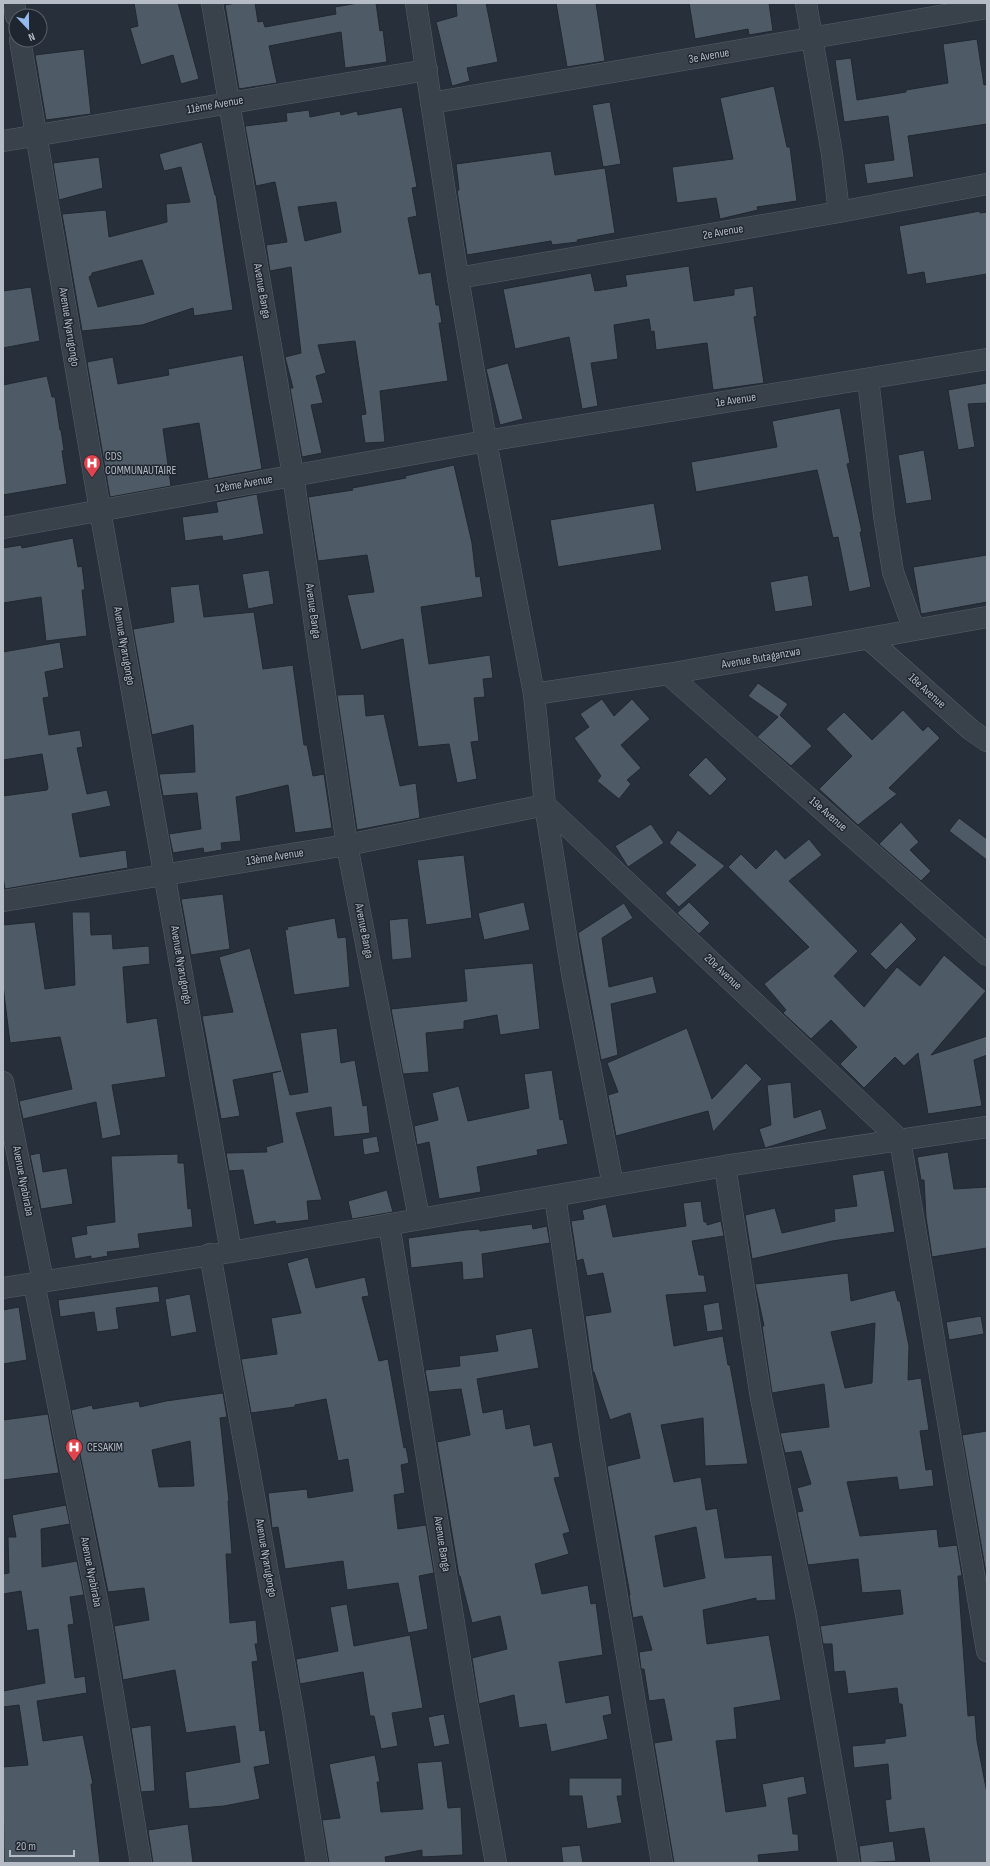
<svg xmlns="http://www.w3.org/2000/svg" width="990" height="1866" viewBox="0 0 990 1866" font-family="'Sofia Sans Condensed',sans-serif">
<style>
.building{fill:#4e5a65;stroke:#212831;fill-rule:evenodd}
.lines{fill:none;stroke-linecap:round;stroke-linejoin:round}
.street-casing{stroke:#575f68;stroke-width:22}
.street{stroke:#39414b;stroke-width:21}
.labels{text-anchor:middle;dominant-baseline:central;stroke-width:3;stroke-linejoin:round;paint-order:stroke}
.street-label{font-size:12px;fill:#b5bcc6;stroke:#1f262f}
.poi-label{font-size:12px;fill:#b5bcc6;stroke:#1f262f;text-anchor:start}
</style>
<rect width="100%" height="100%" fill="#262f3a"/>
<path class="building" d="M134,3h44l21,76 -18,5 -8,-29 -32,10 -11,-37 8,-2z
M236,3h19l3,19 5,-1 2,6 71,-13 -1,-7 23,-4h18l4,28 3,-1 4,32 -42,6 -4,-36 -72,14 8,37 -38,6 -14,-84z
M456,3h30l12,59 -31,6 3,13 -18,5 -16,-64 21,-6z
M556,3h40l9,58 -38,6z
M689,3h80l4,28 -24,4 -1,-6 -53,10z
M977,39l7,46 3,-1v40l-79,12 6,41 -47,7 -3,-20 30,-4 -6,-44 -44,6 -9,-62 16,-2 6,42 49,-8v-2l42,-7 -5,-39z
M84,49l7,65 -45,6 -11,-65z
M774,86l13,61h3l7,54 -40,6 1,3 -38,9 -4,-21 -39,5 -5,-36 61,-8 -13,-61z
M610,102l11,62 -18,3 -11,-62z
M402,107l15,80 -5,1 5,28 -9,2 11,56 12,-2 5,33h3l3,18h-3l9,58 -68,10 5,51 -20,1 -4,-28 5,-1 -11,-73 -37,4 8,28 -10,3 7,27 -12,2 11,48 -20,4 -12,-69h3l-8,-31 16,-4 -10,-86 -21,4 -4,-26 21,-3 -12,-60 -19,4 -11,-60 42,-5 -1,-8 23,-3 1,7 30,-6 1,4 16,-4 1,4zM336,202l5,30 -36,9 -7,-34z
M202,142l13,53h1l17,115 -39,6 -1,-8 -51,17 -60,6 -20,-117 44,-4 3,27 58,-15 -1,-18 24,-2 -9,-35 -17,4 -5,-17zM142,260l12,34 -56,13 -9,-30 3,-2v-2z
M551,151l4,24 50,-7 10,65 -38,7 1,2 -26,3 -1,-4 -84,14 -10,-64 2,-1 -3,-26z
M99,157l4,31 -44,12 -6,-37z
M980,211v2l7,-1v62l-61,10 -2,-12 -17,3 -8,-49z
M689,266l5,35 40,-6v-6l19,-3 4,30 -3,1 10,66 -51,7 -6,-47 -51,7 -2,-19 -3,1 -2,-13 -35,6 4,34 -27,4 7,43 -16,3 -13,-72 -54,12 -12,-60 88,-16 4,18 32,-5 -2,-11z
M31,287l9,54 -37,7v-57z
M243,355l19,114 -54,10 -9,-56 -36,6 8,57 -61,11 -23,-135 26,-5 5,27 51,-9 -1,-6z
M508,363l15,56 -23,6 -14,-56z
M47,376l5,21h3l5,33h1l3,20 -2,1 5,33 -64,11v-110z
M987,383v20l-19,1 7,43 -17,3 -10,-60z
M840,408l10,55 -3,1 15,68h-2l11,55 -22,5 -11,-55 -5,1 -16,-68 -121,22 -5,-30 86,-15 -5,-26z
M924,450l8,50 -26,4 -8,-49z
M454,465l18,78 4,34 4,-1 3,21 -62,10 8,57 61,-9 3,23 -10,1 2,18 -11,1 5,43 -8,1 6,37 -20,4 -8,-39 -31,3 -15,-108 -42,11 -14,-55 27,-3 -7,-37 -49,6 -10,-64 45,-7 -1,-2 54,-10 -1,-2z
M257,494l7,40 -41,7 -1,-5 -37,5 -3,-24 36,-5 -2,-10z
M654,503l8,47 -104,17 -8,-47z
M73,538l5,29 4,-1 3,24h-3l5,46 -41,5 -5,-44 -38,6v-55l18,-3 1,3z
M987,555v47l-66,12 -8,-47z
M269,570l5,34 -26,5 -6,-35z
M808,575l5,31 -38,6 -5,-30z
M199,584l5,33 50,-5 9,57 30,-4 11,80h3l6,31 11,-2 8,54 -37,5 -7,-48 -52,12 5,44 -20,2 1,7 -18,3 -1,-5 -30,5 -4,-19 32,-5 -4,-36 -34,3 -4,-22 36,-2 -2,-47 -41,10 -19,-106 41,-7 -4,-35z
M60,642l4,26 -19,4 4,25 -6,1 6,37 31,-5 3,17 -6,1 10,46 20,-4 4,16 -39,8 8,43 46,-7 2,18 -123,21 -2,-12v-81l44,-6 1,-2 -6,-34 -39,6v-108z
M758,683l30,21 -8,11 32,31 -21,20 -34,-29 21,-20 -30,-21z
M364,694l2,22 18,-2 16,72 16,-3 4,35 -63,12 -20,-135z
M602,699l12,17 18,-17 18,20 -29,26 20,23 -14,12 4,4 -12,15 -22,-18 4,-5 -27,-38 15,-11 -9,-13z
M903,710l20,21 5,-5 12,12 -51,50 8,6 -39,31 -39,-36 33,-33 -26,-27 18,-17 28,28z
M706,757l21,22 -17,17 -22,-21z
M959,818l28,21v21l-38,-29z
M901,822l18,20 -9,8 21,21 -10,10 -42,-37z
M651,824l13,19 -36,24 -13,-21z
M678,830l47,36 -46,41 -14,-14 31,-28 -27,-22z
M809,839l13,16 -33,26 69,70 -24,25 30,31 33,-40 23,19 24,-31 42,36 -55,64 56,-19v19l-13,5 8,46 -54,8 -10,-61 -14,13 -9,-9 -31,31 -24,-24 17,-17 -26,-27 -20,19 -28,-26 3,-3 -22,-26 45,-37 -81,-80 13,-13 15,15 20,-20 9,10z
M464,855l8,63 -46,7 -9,-65z
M223,894l7,55 -39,6 -10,-56z
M524,902l6,28 -46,10 -6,-27z
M689,902l21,21 -11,11 -22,-21z
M624,903l9,15 -31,20 7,49 44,-11 4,17 -46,11 7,51 -17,5 -23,-127z
M72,912h18l1,23 21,-1 1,15 36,-3 1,18 -27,3 4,56 30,-5 9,59 -54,8 9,50 -19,4 -6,-37 -73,17 -4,-18 53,-12 -12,-52 -50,6 -7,-58v-60l32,-3 10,67 30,-4z
M335,918l3,20 8,-1 4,50 -56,8 -9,-65 3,-1 -1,-2z
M408,918l4,40 -20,2 -3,-40z
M901,922l16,17 -31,31 -16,-16z
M250,948l40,147 18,-3 -8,-59 37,-5 4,35 14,-3 8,46 4,-1 3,28 -36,4 -3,-30 -35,6 26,87 -15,1 2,19 -33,4 -1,-3 -21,4 -11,-55 -14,1 -3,-18 41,-1 -1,-5 17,-5 -11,-69 9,-2 -48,9 7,36 -19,3 -19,-103 31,-4 -14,-55z
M533,963l7,66 -40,6 -3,-20 -33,6v8l-38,4 3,39 -26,2 -12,-65 76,-8 -3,-32z
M687,1028l25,71 34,-36 16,16 -49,53 -5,-21 -92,25 -8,-41 10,-3 -11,-29z
M552,1070l8,50 3,-1 5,25 -31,6 1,5 -61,12 4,25 -42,7 -10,-57 -12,3 -3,-19 24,-6 -6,-27 27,-7 9,35 61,-13 -5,-34z
M791,1082l3,36 27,-9 6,20 -62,19 -6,-19 12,-4 -4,-40z
M377,1136l3,16 -16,3 -2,-16z
M948,1152l6,37 33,-2v61l-55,9 -6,-40 -2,-37h-3l-4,-23z
M40,1153l3,19 24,-4 6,36 -32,5 -11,-54z
M178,1154v9h6l4,46 3,-1 2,19 -55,7 2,14 -33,4 1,4 -17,3v-3l-16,3 -4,-22 16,-3 -1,-8 29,-4 -4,-66z
M884,1170l11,62 -63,9 -80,18 -7,-44 30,-7 7,25 53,-12 -1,-12 23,-3 -5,-31z
M387,1190l6,22 -41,7 -4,-18z
M701,1201l3,21h3v3l14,-4 3,15 -32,5 7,34h5l3,17 -41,3 8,51 49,-10 5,29h2l18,99 -43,2 -2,-48 -42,7 13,57 27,-5 5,33 11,-2 8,50 47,-3 4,45 -20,1v-3l-53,12 4,34 62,-9 12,65 -47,8 3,31 -21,2 10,71 40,-6 -4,-22 42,-8 3,18 -19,4 5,36h5l1,17 -41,4 1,8h-85l-20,-120 18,-3 -8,-41 -15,2 -5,-32h-3l-2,-17 13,-2 -10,-34 -9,2 -4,-23h1l-23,-129 33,-8 -10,-45 -20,7 -16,-48h-1l-8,-56 26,-4 -8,-39 -16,3 -4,-17 -6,2 -6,-40 13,-2 -2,-9 24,-6 7,33 73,-11 -3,-23zM696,1527l9,51 -41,9 -9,-51z
M532,1224l1,5 14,-3 3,17 -68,11 2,24 -21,2 -1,-18 -51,6 -3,-30 58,-8 13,-1 1,2z
M308,1257l8,31 49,-11 4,19 -7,1 17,64 9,-2 16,89 2,-1 3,16 -8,2 4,28 -11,2 4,34 28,-4 8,48 -15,3 9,53 -20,4 -10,-50 -51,7 -4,-29 -58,8 -7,-42 -6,1 -4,-35 39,-4 1,9 45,-7 -5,-32 -10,2 -12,-62 -31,6v2l-44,6 -10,-54 36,-5 -6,-36 30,-5 -14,-50z
M848,1273l3,28 44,-11 3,11h2l9,45 -1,34 13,-2 8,52 -9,1 6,39 6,-1 2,17 -35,4 -2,-13 -50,5 13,54 77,-7 2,18 18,-2 5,31h-4l10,140 7,-1 2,26 10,52v70h-57l-6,-35 -35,5 -4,-33 6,-1 -3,-35 -34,4 -2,-22 33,-3v-4l21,-3 -4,-32h-3l-2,-16 -49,6 -3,-23 -11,1 -2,-28h-9l-3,-18 83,-12 -3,-24 -38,3 -4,-34 -50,6 -11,-53 6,-1 -6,-23 14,-4 -10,-33 -16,2 -5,-20 49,-6 -5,-43 -52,9 -10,-67h2l-9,-42zM875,1323l-3,60 -27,5 -14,-56z
M158,1286l2,16 -44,6 3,21 -22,3 -3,-20 -34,5 -2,-17z
M190,1294l7,38 -26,5 -6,-38z
M719,1302l4,28 -16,2 -4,-27z
M19,1307l8,53 -24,4v-54z
M981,1316l3,18 -35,6 -3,-18z
M532,1328l7,40 -62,11 6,34 20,-4 3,20 24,-5 4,22 18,-4 8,35 -6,1 16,54 -7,2 6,20 -34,10 7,30 46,-9 3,19 5,-1 7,52 -44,7 7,41 43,-8 3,19 -9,2 5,23 -57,13 -5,-28 -27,4 -5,-33 -35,9 -7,-46 35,-9 -7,-33 -28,7 -12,-47h-1l-22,-134 33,-7 -9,-46 -32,3 -4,-22 35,-4 -1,-10 39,-5 -3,-16z
M223,1393l4,24 -7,1 9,83h-1l4,53h-6l4,69 26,-3 2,24h-3l3,17 -6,1 8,69 5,-1 5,34 -16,3 6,32 -36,7 -35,3 -4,-37 55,-10 -5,-36 -49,7 -11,-63 -52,10 -9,-54 35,-6 -5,-32 -36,4 -37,-182 21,-5 1,4 46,-8 1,6 26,-6zM190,1441l4,45 -35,1 -7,-37z
M48,1414l11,59 -56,7v-60z
M987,1431v142h-1l-24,-138z
M66,1505l4,19 -29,5 1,38 35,-6 7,34 -14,2 4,27 -6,1 7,53 10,-2 2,17 -50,8 6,40 40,-6 10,49h-2l9,79h-96l-1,-96 25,-2 -9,-60 -16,2v-16l42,-8 -7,-54 -11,2 -6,-40 -18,3v-20l6,-1 -1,-36h8l-4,-22z
M347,1604l7,42 56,-11 13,73 -31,5 6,33 -17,3 -7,-33h-4l-7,-44 -63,12 -4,-25 42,-8 -8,-44z
M444,1714l6,30 -16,3 -6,-30z
M151,1725l4,66 -14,1 -10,-64z
M375,1755l5,27h-3l4,30 42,-3 -6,-46 25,-2 6,47 13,-1 2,48 -41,2v-7l-37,7 1,6h-57l-7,-43 18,-2 -11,-54z
M569,1778h53v18h-5l5,27 -35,6 -5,-33h-13z
M188,1824l5,39h-40l-5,-33z
M893,1841l3,20 -35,2 -2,-17z
M580,1845l3,18h-20l-2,-16z"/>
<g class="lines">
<g class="street-casing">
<path id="street" d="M14,3l2,13
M212,3l81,472 54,370 72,373
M416,3l42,275 28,163 48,253 11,111 27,168 41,212
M806,3l26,151 7,58
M20,40l80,470 131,742
M431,103l556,-95
M3,141l424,-71
M458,278l381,-66 148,-28
M868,379l16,136 9,57 21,58
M3,528l483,-87 501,-82
M869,639l102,91 16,11
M668,674l319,281
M534,694l134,-20 319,-57
M3,901l344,-56 198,-40 355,335 87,511
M3,1082l40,199
M725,1166l36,232 45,216 43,249
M555,1196l36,247 71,420
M389,1224l77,473 30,166
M210,1254l83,457 24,152
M34,1283l66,333 41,247
M3,1288l228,-36 494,-86 262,-39"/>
</g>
<use href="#street" class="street"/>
</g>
<defs>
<g id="hospital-pin" transform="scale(0.9)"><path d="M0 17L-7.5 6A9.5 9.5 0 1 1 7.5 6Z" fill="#e0444e" stroke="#1f262f"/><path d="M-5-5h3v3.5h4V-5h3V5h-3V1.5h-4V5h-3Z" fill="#fff"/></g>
</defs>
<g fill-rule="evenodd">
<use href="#hospital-pin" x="92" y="463"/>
<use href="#hospital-pin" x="74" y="1447"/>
</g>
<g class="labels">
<g class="street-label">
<text transform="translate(709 56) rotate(-10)">3e Avenue</text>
<text transform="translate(215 105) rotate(-10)">11ème Avenue</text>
<text transform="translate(723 232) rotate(-10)">2e Avenue</text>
<text transform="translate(262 291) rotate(80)">Avenue Banga</text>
<text transform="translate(69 327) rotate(81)">Avenue Nyarugongo</text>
<text transform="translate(736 400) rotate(-9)">1e Avenue</text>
<text transform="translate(244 484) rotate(-10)">12ème Avenue</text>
<text transform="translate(313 611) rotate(82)">Avenue Banga</text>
<text transform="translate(124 646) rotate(80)">Avenue Nyarugongo</text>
<text transform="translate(761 658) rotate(-10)">Avenue Butaganzwa</text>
<text transform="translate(927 691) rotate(42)">18e Avenue</text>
<text transform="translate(828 814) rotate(41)">19e Avenue</text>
<text transform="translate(275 857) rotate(-9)">13ème Avenue</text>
<text transform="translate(364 931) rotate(79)">Avenue Banga</text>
<text transform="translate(181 965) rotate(80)">Avenue Nyarugongo</text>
<text transform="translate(723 972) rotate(43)">20e Avenue</text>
<text transform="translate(23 1181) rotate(79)">Avenue Nyabiraba</text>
<text transform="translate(442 1544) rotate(81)">Avenue Banga</text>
<text transform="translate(266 1558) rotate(80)">Avenue Nyarugongo</text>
<text transform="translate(91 1572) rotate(79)">Avenue Nyabiraba</text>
</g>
<g class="poi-label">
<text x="105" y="456">CDS<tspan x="105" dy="14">COMMUNAUTAIRE</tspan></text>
<text x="87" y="1447">CESAKIM</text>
</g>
</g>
<rect width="990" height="1866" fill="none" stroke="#b5bcc6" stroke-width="8"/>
<g transform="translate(28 28) rotate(158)"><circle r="19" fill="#1f262f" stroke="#5b626b"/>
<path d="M0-3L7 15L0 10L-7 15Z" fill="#94b9ec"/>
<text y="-6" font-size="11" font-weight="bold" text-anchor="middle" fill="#b5bcc6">N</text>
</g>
<path d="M10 1850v6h64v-6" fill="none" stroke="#b5bcc6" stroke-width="2"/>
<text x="16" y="1850" font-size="12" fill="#b5bcc6" stroke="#1f262f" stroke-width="3" paint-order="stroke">20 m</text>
</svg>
